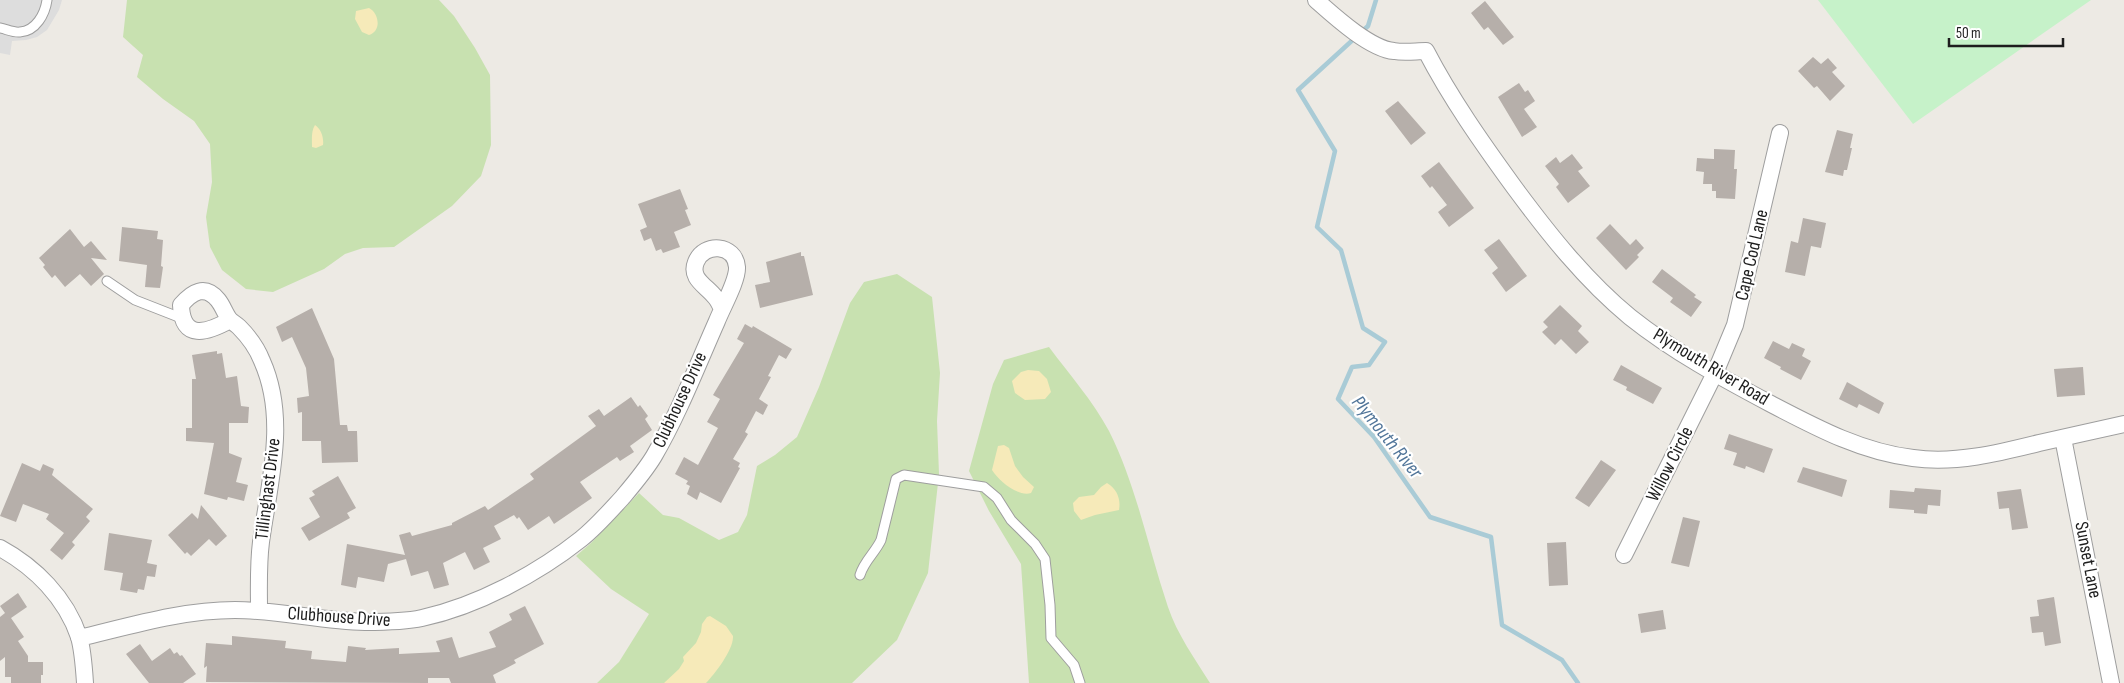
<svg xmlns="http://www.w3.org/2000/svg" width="2124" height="683" viewBox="0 0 2124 683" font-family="'Sofia Sans Condensed',sans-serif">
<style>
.grass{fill:#c8e1b0}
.sand{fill:#f6eab9}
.park{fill:#c6f2c9}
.parking{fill:#ddd}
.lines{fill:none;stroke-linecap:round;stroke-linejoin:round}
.stream{stroke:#a9cbd6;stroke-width:4.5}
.building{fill:#b6afaa}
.lane-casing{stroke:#9e9e9e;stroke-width:11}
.street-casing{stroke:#9e9e9e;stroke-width:18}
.lane{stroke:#fff;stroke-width:9}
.street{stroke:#fff;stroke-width:16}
.labels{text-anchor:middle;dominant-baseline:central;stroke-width:4.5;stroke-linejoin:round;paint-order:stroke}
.street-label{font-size:19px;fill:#1d1d1d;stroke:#fff}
.water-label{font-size:20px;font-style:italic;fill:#52769a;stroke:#fff}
</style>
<rect width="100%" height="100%" fill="#edeae4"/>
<path class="grass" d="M127,0h312l15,16 21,32 15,27 1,70 -10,31 -29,30 -58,41 -31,1 -18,6 -21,15 -51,23 -27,-3 -24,-19 -12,-23 -4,-30 6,-35 -2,-38 -16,-23 -31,-22 -26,-22 6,-22 -20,-18z
M897,274l35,23 8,76 -3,48 2,53 -11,99 -31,67 -45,43h-255l22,-21 30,-48 -38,-25 -35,-33 15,-13 48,-50 24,22 16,3 40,22 19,-8 9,-17 10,-49 18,-11 22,-18 22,-50 31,-84 14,-21z
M1049,347c20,27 44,54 60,84 28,56 39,117 59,176 9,27 27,52 42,76h-181l-8,-119 -32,-53 -20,-40 24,-87 11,-24z"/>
<path class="sand" d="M369,8c10,5 13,23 0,27l-7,-3 -7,-13 1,-8z
M315,125c6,4 9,12 8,20l-7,3 -4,-1c0,-7 -1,-16 3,-22z
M1028,370l11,1 8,8 4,13 -6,7 -20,1 -10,-7 -3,-12 9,-9z
M1004,445l5,3 6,18 8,11 11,10 -3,6c-13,4 -32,-12 -39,-23l6,-24z
M1107,483c10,6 14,16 12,27l-24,5 -14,5 -7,-9 -1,-8 6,-6 15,-2 7,-8z
M710,616l16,10 7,10c1,13 -18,38 -27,47h-42l15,-14 5,-8 -1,-4 13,-14 5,-11 1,-8 5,-7z"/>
<path class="park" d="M1818,0h273l-178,124z"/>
<path class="parking" d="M0,0h62l-3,10 -12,20 -10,7 -11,3 -14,1 -2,14 -10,-2z"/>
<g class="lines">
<path class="stream" d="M1376,0l-8,26 -70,64 37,61 -18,76 24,23 22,78 22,14 -16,23 -17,2 -14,32 36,38 56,80 61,20 11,88 60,35 16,23"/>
</g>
<path class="building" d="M1485,1l29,36 -11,8 -15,-18 -4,3 -13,-17z
M1813,57l8,7 7,-6 9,10 -5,4 13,14 -15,15 -13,-15 -3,2 -16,-17z
M1519,83l6,9 3,-2 7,11 -11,8 13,18 -15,10 -24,-40z
M1398,101l28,32 -15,12 -26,-34z
M1837,130l16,4 -3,14h2l-5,22h-3l-1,6 -18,-4z
M1714,149l21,1 -1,19h3l-2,30 -19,-1v-7h-4v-7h-9l1,-12 -8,-1 1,-13 17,1z
M1572,154l11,14 -5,3 12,15 -22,17 -12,-16 3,-3 -14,-18 11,-9 4,6z
M1439,162l35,46 -25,19 -11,-15 9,-7 -15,-19 -2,2 -9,-12z
M680,189l8,20 -3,1 6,15 -17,7 6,15 -17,6 -2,-4 -5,2 -5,-13 -7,3 -4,-11 7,-3 -9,-23z
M1803,218l23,5 -5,25 -10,-2 -6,30 -20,-4 6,-31 7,2z
M1610,224l20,21 6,-6 8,9 -7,7 2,2 -13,13 -30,-32z
M122,227l36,4 -1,8 6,1 -2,26 2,1 -3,21 -15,-1 2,-22 -28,-4z
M70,229l14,18 7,-6 16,19 -16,-2 13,16 -13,12 -11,-12 -15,13 -10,-12 -3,3 -9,-11 2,-2 -6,-7z
M1499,239l28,37 -21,16 -14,-19 6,-5 -14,-18z
M801,252v4h3l9,39 -53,13 -5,-23 15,-3 -4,-20z
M1662,269l34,26 -2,2 8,5 -11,15 -21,-15 3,-4 -21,-16z
M1560,305l22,21 -4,5 11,11 -13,12 -15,-15 -6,6 -13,-13 6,-5 -5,-5z
M312,308l22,51 6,66h7l1,6h9l1,31 -36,1 -1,-22h-19v-29l-4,1 -1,-15 12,-2 -3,-28 -14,-31 -10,5 -6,-15z
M745,324l7,4 1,-2 39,23 -6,10 -7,-4 -11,21 3,1 -12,22 9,6 -5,10 -7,-4 -11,21 3,2 -15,25 7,4 -2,4 2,1 -19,35 -21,-11 -3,8 -10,-6 3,-8 -4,-2 2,-3 -13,-7 9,-17 14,8 20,-37 -11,-6 13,-23 -7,-4 31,-52 -7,-4z
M1773,341l16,8 3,-6 13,6 -3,7 9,5 -10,19 -21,-11 1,-2 -17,-9z
M217,351v3l5,-1 4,25 11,-2 4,30 8,1 -1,16h-19v30l13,5 -6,24 12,3 -4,16 -16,-4 -1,3 -23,-6 10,-51 -28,-2v-13h6v-49h4l-4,-24z
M1621,365l41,23 -9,16 -27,-14 1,-3 -14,-7z
M2083,367l2,28 -28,2 -3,-28z
M1847,382l37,21 -5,11 -20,-10 -2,4 -18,-9z
M631,397l7,10 2,-2 8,11 -3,3 7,11 -22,16 4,6 -14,9 -3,-4 -37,25 12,16 -38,26 -5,-8 -21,14 -9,-13 -2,2 -3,-4 -20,11 7,13 -18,9 7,14 -16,8 -9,-18 -22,11 6,22 -15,4 -6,-18 -17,5 -5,-17 -18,5 -4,18 -26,-5 -2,11 -15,-3 6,-41 58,11 -6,-20 11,-3 2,4 40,-11v-2l33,-17 3,4 46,-31 -4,-5 66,-48 -8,-10 11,-7 5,7z
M1729,434l44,15 -9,24 -18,-7 -1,3 -12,-4 4,-12 -13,-4z
M1601,460l15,10 -27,37 -14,-9z
M22,463l18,8 3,-7 11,5 -2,6 41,34 -7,8 4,4 -18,21 3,3 -13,15 -12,-10 14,-17 -18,-14 3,-5 -26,-10 -7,18 -16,-6z
M1803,467l44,13 -5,17 -45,-15z
M338,476l18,32 -9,5 3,5 -41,23 -8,-13 19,-11 -11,-19 6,-3 -3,-4z
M1915,488l26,2 -1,16 -12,-1 -1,9 -13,-1v-3l-25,-2 1,-18 24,2z
M2021,489l7,39 -16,2 -3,-22 -10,1 -2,-17z
M201,505l26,31 -11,10 -7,-7 -18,17 -4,-4 -2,2 -17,-19 24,-22 6,6z
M1683,517l17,4 -11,46 -18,-4z
M109,533l43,7 -5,23 10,2 -2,12 -8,-1 -3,14 -6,-1 -1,4 -17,-3 3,-17 -19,-3z
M1566,542l2,43 -19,1 -2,-43z
M18,593l9,14 -16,11 13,19 -6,4 10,15v6h15v13h-2v8h-30v-6h-6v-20l-5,4v-44l5,-4 -5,-7z
M2054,597l7,46 -16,3 -2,-14 -11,1 -2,-16 9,-1 -2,-16z
M525,606l19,38 -30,16 2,3 -23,12 3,8h-45l-2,-5h-21v5l-222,-1 1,-16 -3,2 2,-25 26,2v-9l54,5 -1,7 27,3 -1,8 35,3 2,-16 18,2 -1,2 34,-2v6l41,-2 -4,-11 16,-4 7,21 37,-11 -7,-15 23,-12 -3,-6z
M1663,610l3,19 -25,4 -3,-19z
M140,644l12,17 18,-13 4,6 3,-2 3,4 2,-1 14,19 -13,9h-34l-23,-29z"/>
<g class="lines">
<g class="lane-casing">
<path id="lane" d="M0,28c6,1 14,5 20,4 16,-1 25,-18 27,-32
M107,281l28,19 46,18
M860,575c4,-14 15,-22 21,-35l15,-61 8,-4 80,12 13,11 14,22 24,24 10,15 5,46 1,33 23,27 6,18"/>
</g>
<g class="street-casing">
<path id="street" d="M1316,0c18,16 54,49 78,51 11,2 22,0 32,0 25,48 56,92 88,136 34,46 71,93 116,130 44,35 92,61 141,87 46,24 91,48 142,54 42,6 86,-5 126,-15 28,-6 57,-13 85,-19
M230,320c-23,13 -48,21 -49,-15 11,-13 24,-21 37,-5 5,6 7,14 12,20 2,2 6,4 9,7 10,10 18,21 23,34 26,58 7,122 -1,181 -3,23 -2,46 -2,69
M2063,438l48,245
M0,548c35,19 66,50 79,89 4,14 5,31 6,46
M1624,555l91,-182 20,-48 45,-192
M79,638c51,-12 103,-28 156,-28 44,0 86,11 130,12 19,0 39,0 57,-4 55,-12 115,-44 159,-79 15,-12 28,-27 41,-41 11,-13 23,-27 32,-42 25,-43 43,-90 63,-135 5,-13 21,-41 20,-54 -2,-23 -33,-25 -41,-5 -7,17 11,24 19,35 3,3 5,8 7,12"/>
</g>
<use href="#lane" class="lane"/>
<use href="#street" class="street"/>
</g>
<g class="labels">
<g class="street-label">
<text transform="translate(1752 255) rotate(-77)">Cape Cod Lane</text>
<text transform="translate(1711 367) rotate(31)">Plymouth River Road</text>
<text transform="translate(680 400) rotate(-65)">Clubhouse Drive</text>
<text transform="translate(1670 464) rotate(-63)">Willow Circle</text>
<text transform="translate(268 489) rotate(-83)">Tillinghast Drive</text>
<text transform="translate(2088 560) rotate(79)">Sunset Lane</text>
<text transform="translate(339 617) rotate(4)">Clubhouse Drive</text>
</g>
<g class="water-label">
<text transform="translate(1387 437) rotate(51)">Plymouth River</text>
</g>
</g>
<path d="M1949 38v8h114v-8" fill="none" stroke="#1d1d1d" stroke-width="2.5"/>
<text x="1956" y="38" font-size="15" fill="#1d1d1d" stroke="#ffffff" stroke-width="4" paint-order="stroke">50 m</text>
</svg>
